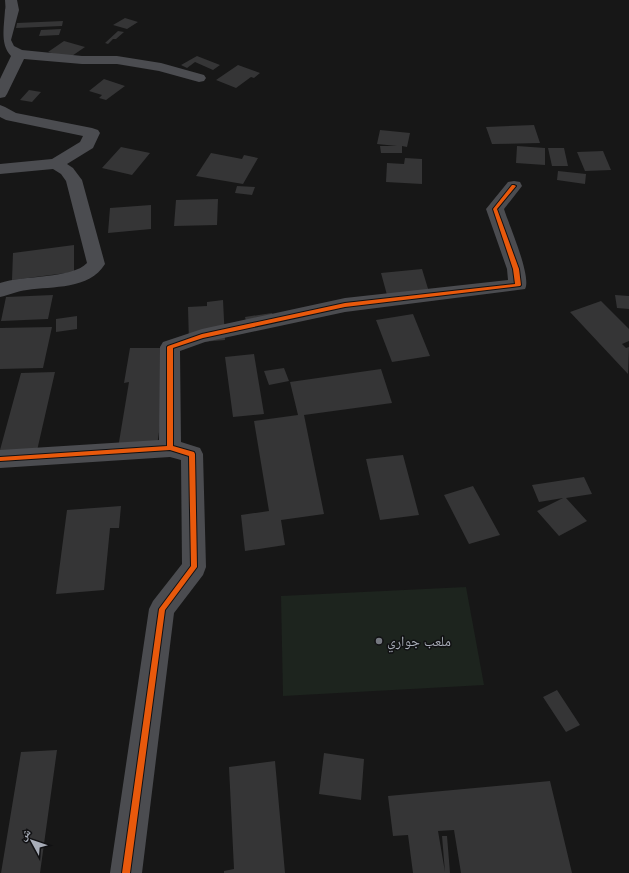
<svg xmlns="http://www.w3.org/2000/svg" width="629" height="873" viewBox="0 0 629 873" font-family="Helvetica,'Noto Naskh Arabic',sans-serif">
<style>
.green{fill:#1d241e}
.building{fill:#353536}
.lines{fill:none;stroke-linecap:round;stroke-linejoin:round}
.minor{fill:#4b4c50;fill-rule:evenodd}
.cycleway-casing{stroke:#111113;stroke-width:2}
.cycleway{fill:#e8590c;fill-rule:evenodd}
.poi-dot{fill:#757880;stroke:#111113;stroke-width:1.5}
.labels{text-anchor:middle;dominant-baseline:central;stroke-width:3;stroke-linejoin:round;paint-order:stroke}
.poi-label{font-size:14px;fill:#a8adb8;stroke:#111113;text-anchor:start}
</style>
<rect width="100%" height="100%" fill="#171717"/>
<path class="green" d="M466,587l18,98 -201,11 -2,-100z"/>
<path class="building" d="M125,18l13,4 -11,7 -14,-4z
M63,21l-1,5 -46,2 1,-5z
M61,29l-2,6 -20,1 2,-6z
M118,31l6,1 -8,7h-3l-5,5 -3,-1z
M64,41l21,6 -16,11 -21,-6z
M197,56l23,9 -7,5 -18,-8 -8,6 -6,-3z
M238,65l22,8 -6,5 -3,-1 -15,11 -20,-8z
M104,79l21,7 -19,14 -7,-2 3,-3 -13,-4z
M29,90l12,2 -9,10 -12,-2z
M534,125l6,18 -48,1 -6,-17z
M380,130l30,3 -3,14 -5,-1v7h-21l-1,-7h17l-20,-2z
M517,146l28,2v17l-29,-2z
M121,147l29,6 -18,22 -30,-7z
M548,148h16l4,18h-16z
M603,151l8,19 -26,1 -8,-19z
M211,153l31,6 2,-4 14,3 -15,26 -47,-8z
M405,158l17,1v25l-36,-2 1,-19 17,1z
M558,171l28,3 -1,10 -28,-4z
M237,186l18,1 -3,8 -17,-2z
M218,199l-1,26 -43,1 2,-26z
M151,205v24l-43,4 2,-25z
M74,245v27l-62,8 1,-27z
M422,269l7,23 -42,3 -6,-22z
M53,295l-5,24 -47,2 5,-24z
M615,295l14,1v13l-12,-1z
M223,300l2,40 -36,3 -1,-36 19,-1v-4z
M601,301l28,28v12l-7,3 4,4 3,-1 -1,27 -58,-62z
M272,313l4,12 -28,4 -3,-12z
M413,314l17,42 -38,6 -16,-42z
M77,316v13l-21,3v-13z
M52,327l-9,41 -43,1v-41z
M130,348h41l-15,105 -39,1 12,-72 -5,1z
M254,354l10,60 -31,3 -8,-60z
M284,368l5,13 -20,4 -5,-14z
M381,369l11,34 -88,12 20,99 -43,6 4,25 -40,6 -4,-36 28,-4 -15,-90 44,-6 -8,-33z
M55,372l-19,83 -36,1v-6l21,-77z
M403,455l16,60 -39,5 -14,-61z
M584,477l8,17 -26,4 21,23 -28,15 -22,-25 26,-13 -24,4 -7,-17z
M473,486l27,49 -31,9 -25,-49z
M121,506l-2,22h-9l-6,62 -48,4 11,-84z
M557,690l23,35 -14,7 -23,-35z
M57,750l-17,123h-39l20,-121z
M324,753l40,6 -3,41 -42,-6z
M275,761l10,112h-61v-2l10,-2 -5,-102z
M550,781l22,92h-111l-7,-43 -16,1 7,41 -3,-36h5l3,37h-37l-5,-38 -15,1 -5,-40z"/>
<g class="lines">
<path class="minor" d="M5,0h12l2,10 -8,30 3,6 8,4 60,6h35l44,7 43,12 2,3 -2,3 -5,1 -40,-11 -42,-7h-35l-58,-5 -17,35 -2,3 -5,1v-19l11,-23c-11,-11 -7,-29 -6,-46 1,-3 0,-7 0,-10z
M0,105l5,2 11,6 76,15 6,2 2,3 -7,15 -26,16 6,4 9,12 23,84c-16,26 -52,22 -78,26 -10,1 -18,5 -27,7v-14c23,-8 72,-4 87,-20l-21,-82 -5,-7 -8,-5 -53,5v-10l52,-5 28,-17 3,-6 -77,-16 -6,-3z
M514,181l6,1 2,4 -18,23c5,16 28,68 21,80l-180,23 -140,30 -25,9 1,91 19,6 3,6 3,113 -3,8 -29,38 -32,260h-32l39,-264 4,-8 29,-37 -1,-104 -11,-3 -170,11v-18l159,-10 1,-93 3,-5 39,-13 143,-31 163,-18 -1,-11 -21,-60 22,-27z"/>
<g class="cycleway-casing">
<path id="cycleway" d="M512,185h2l2,1 -19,23 22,60 2,16 -1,1 -175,21 -142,31 -30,10v98l21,6 1,2 2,113 -32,43 -35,263h-8l37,-264 32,-43 -2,-110 -19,-6 -170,11v-4l167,-11v-99l1,-1 34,-12 143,-31 170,-19 -2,-15 -20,-60z"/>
</g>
<use href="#cycleway" class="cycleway"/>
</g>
<circle class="poi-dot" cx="379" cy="641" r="4"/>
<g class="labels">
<g class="poi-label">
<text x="387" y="641">ملعب جواري</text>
</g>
</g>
<g transform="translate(32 841) rotate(310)" stroke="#111113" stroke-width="3" paint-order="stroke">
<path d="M0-3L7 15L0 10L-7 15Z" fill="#a8adb8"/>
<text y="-6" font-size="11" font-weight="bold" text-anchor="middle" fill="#a8adb8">ش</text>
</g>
</svg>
